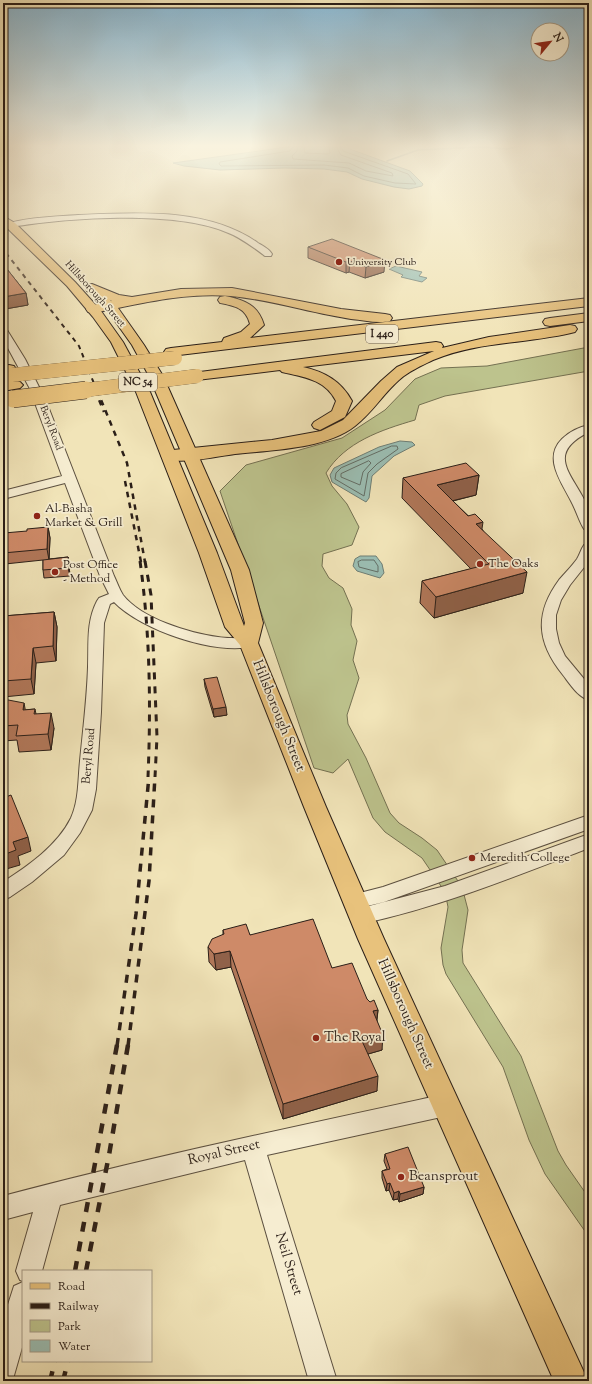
<svg xmlns="http://www.w3.org/2000/svg" width="592" height="1384" viewBox="0 0 592 1384" font-family="'Sorts Mill Goudy',serif">
<style>
.green{fill:#bdc38d;stroke:#747152}
.water{fill:#9bbeb3;stroke:#6e7e75}
.lines{fill:none;stroke-linecap:round;stroke-linejoin:round}
.shore{stroke:#636e66;stroke-width:1}
.stream{stroke:#6e7e75;stroke-width:1.5}
.minor-casing{stroke:#5c5040;stroke-width:2}
.major-casing{stroke:#2b1f18;stroke-width:2}
.highway-casing{stroke:#2b1f18;stroke-width:2}
.minor{fill:#f6edd1;fill-rule:evenodd}
.major{fill:#e8c27c;fill-rule:evenodd}
.highway{fill:#e8c27c;fill-rule:evenodd}
.rail-far5{stroke:#2b1f18;stroke-width:1.5;stroke-dasharray:3.5 3.5;stroke-linecap:butt}
.rail-far4{stroke:#2b1f18;stroke-width:2;stroke-dasharray:4.5 4.5;stroke-linecap:butt}
.rail-far3{stroke:#2b1f18;stroke-width:2.5;stroke-dasharray:5.5 5.5;stroke-linecap:butt}
.rail-far2{stroke:#2b1f18;stroke-width:3;stroke-dasharray:7 7;stroke-linecap:butt}
.rail-far1{stroke:#2b1f18;stroke-width:3.5;stroke-dasharray:8 8;stroke-linecap:butt}
.rail{stroke:#2b1f18;stroke-width:4.5;stroke-dasharray:10 10;stroke-linecap:butt}
.highway-bridge-far1-casing{stroke:#2b1f18;stroke-width:14;stroke-linecap:butt}
.highway-bridge-casing{stroke:#2b1f18;stroke-width:18;stroke-linecap:butt}
.highway-bridge-far1{stroke:#e8c27c;stroke-width:14}
.highway-bridge{stroke:#e8c27c;stroke-width:17}
.wall{fill:#b17759;stroke:#2b1f18}
.shaded-wall{fill:#906149;stroke:#2b1f18}
.building{fill:#ce8a68;stroke:#2b1f18}
.poi-dot{fill:#8f2418;stroke:#f6edd1;stroke-width:1.5}
.labels{text-anchor:middle;dominant-baseline:central;stroke-width:3.5;stroke-linejoin:round;paint-order:stroke}
.far-poi-label{font-size:10px;fill:#2b1f18;stroke:#f6edd1;text-anchor:start}
.far-street-label{font-size:10px;fill:#2b1f18;stroke:#f6edd1}
.shield{fill:#f6edd1;stroke:#685d50;stroke-width:1}
.shield-label{font-size:11px;font-weight:bold;fill:#2b1f18}
.poi-label{font-size:12px;fill:#2b1f18;stroke:#f6edd1;text-anchor:start}
.street-label{font-size:12px;fill:#2b1f18;stroke:#f6edd1}
.near-street-label{font-size:14px;fill:#2b1f18;stroke:#f6edd1}
.near-poi-label{font-size:14px;fill:#2b1f18;stroke:#f6edd1;text-anchor:start}
</style>
<rect width="100%" height="100%" fill="#f1e4b8"/>
<filter id="stains"><feTurbulence type="fractalNoise" baseFrequency=".005" numOctaves="4"/><feColorMatrix values="0 0 0 0 .2 0 0 0 0 .09 0 0 0 0 .02 0 0 0 .5 -.17"/></filter>
<radialGradient id="worn" r=".72"><stop offset=".6" stop-color="#630" stop-opacity="0"/><stop offset="1" stop-color="#630" stop-opacity=".3"/></radialGradient>
<path class="green" d="M589,347v24l-144,25 -26,9 -4,15c-34,10 -70,22 -89,53l6,13 15,18 12,23 -7,18 -29,9 -1,12 7,12 14,10 9,21 -1,16 6,16 -4,19 6,18 -12,37 1,9 18,34 24,55 9,10 23,15 15,12 25,37 6,23 -6,40 1,13 58,93 37,95 8,14 23,33v39l-44,-63 -16,-34 -26,-73 -57,-93 -3,-9 -2,-17 7,-41 -3,-15 -23,-34 -37,-26 -12,-14 -25,-59 -15,14 -19,-5 -94,-277 26,-26 96,-27 43,-28 30,-31 26,-11 46,-2z"/>
<path class="water" d="M302,145h37l71,26 13,13 -1,2 -13,3 -15,-2 -32,-8 -15,-7 -23,-3 -39,-1 -65,2 -36,-4 -11,-3z
M396,266l26,6 -3,4 8,2 -5,4 -21,-5 2,-2 -14,-6z
M400,441l12,1 3,3 -21,11 -22,20 -3,22 -3,4 -34,-20 -2,-7 4,-7 45,-21z
M360,556h16l6,8 2,9 -4,5 -23,-7 -4,-5 2,-7z"/>
<g class="lines">
<path class="shore" d="M293,145l-3,6 -70,11 -1,2 2,2 103,-1 24,3 16,8 31,7 21,1 -8,-10 -65,-23 -3,-6
M298,145l-1,6 -5,5 1,3 56,4 17,8 27,5 -1,-3 -51,-18 -6,-10
M304,145l1,8 23,1 2,-1 -1,-8
M392,446h5l1,3 -21,15 -9,9 -4,23 -29,-17 1,-6 5,-5z
M369,461l2,2 -8,9 -3,13 -19,-8v-3z
M362,560h12l4,6v6l-19,-5 -1,-5z"/>
<path class="stream" d="M557,145h7
M387,161l31,-11 62,-3 28,2 15,-4"/>
<g class="minor-casing">
<path id="minor" d="M78,215c59,-2 129,-8 180,28 5,3 11,6 14,11l-1,2h-6c-12,-9 -25,-19 -39,-24 -54,-22 -158,-14 -215,-5l-4,-2c7,-7 58,-9 71,-10z
M3,329l4,1 18,29 21,42 68,175c3,6 5,13 9,19 19,24 66,38 95,42 12,2 25,0 36,3l3,3 -3,3c-38,10 -113,-16 -140,-44l-4,2 -6,19 -3,89 -5,77 -4,21 -12,23 -16,22 -32,27 -22,15 -7,3v-18c25,-16 54,-36 68,-64 8,-18 7,-38 9,-57 3,-31 7,-63 8,-94 1,-23 -2,-45 9,-66l2,-3 10,-4 -9,-18 -35,-93 -62,16v-8l59,-15 -33,-89 -26,-48z
M589,425v7c-47,23 -13,45 -1,76 3,6 1,15 1,22l-5,-1c-5,-8 -8,-19 -13,-28 -10,-20 -28,-43 -9,-62 7,-7 17,-12 27,-14z
M589,544v17l-19,24 -9,15 -5,15v14l3,14 6,13 24,29v15c-11,-3 -19,-16 -26,-25 -26,-32 -29,-61 -4,-95 6,-7 13,-14 18,-21 3,-5 4,-10 7,-14z
M589,815v14l-205,73 -29,7 -7,-3 -3,-5 3,-5 35,-9z
M589,834v14c-75,29 -149,59 -228,76l-7,-2 -3,-6 3,-6 91,-24z
M446,1094l8,3 3,8 -3,8 -8,3 -179,39 70,226h-28l-64,-221 -185,45 -18,66h-19v10l-3,-1 -4,-9 17,-59 -30,8v-24c147,-39 295,-70 443,-102z
M23,1282v62l-10,35 -10,2v-61l11,-34z"/>
</g>
<g class="major-casing">
<path id="major" d="M3,216l12,7 60,59 26,29 22,31 27,50 67,161 27,73 1,-3 -14,-53 -82,-194 -17,-31 -22,-31 -22,-24 2,-2h8l20,20 26,37 19,31 86,194 14,53 -5,20 68,164 58,132 204,442h-34l-196,-442 -54,-132 -64,-162 -15,-18 -26,-74 -63,-161 -25,-50 -18,-25 -26,-31 -64,-62z"/>
</g>
<g class="highway-casing">
<path id="highway" d="M92,284l27,11 13,2 49,-8 51,-1 109,21 44,5 5,1 2,3 -2,3c-12,3 -27,-1 -39,-2 -40,-6 -79,-19 -120,-23 -47,-4 -92,8 -138,17l-5,-1 -2,-3 2,-3 24,-5 -25,-10 -1,-3 1,-3z
M225,296c20,4 33,9 39,29l-14,13 339,-40v8l-418,50 -5,-1 -2,-3 2,-3 5,-1 51,-6 2,-4 17,-6 9,-8c-4,-16 -15,-18 -30,-21l-2,-3 2,-3z
M589,313v8l-39,5 -5,-1 -2,-3 2,-3 5,-1z
M570,325l5,1 2,3 -2,3c-47,12 -97,9 -142,28 -12,6 -24,11 -34,20 -16,14 -27,33 -44,46 -29,23 -84,24 -120,28 -22,3 -49,10 -72,5l-2,-4 2,-4 109,-11 49,-9 22,-11 38,-39 16,-14 37,-16 -131,16c22,5 38,14 49,34l-7,16 -25,13 -6,-2 -2,-3 2,-3 18,-11 4,-10c-11,-22 -33,-24 -54,-29l-2,-2 -83,10 -5,-1 -2,-3 2,-3 244,-31 5,1 2,3 -1,2 47,-11z
M9,365l5,1 2,3 -2,3 -11,2v-8z
M15,380l5,2 3,3 -3,3 -17,3v-10z"/>
</g>
<use href="#minor" class="minor"/>
<use href="#major" class="major"/>
<use href="#highway" class="highway"/>
<path class="rail-far5" d="M3,250l4,4"/>
<path class="rail-far4" d="M6,253l73,93 18,45
M93,386l2,5"/>
<path class="rail-far3" d="M95,390l9,22
M97,390l30,73 18,99
M125,481l16,81"/>
<path class="rail-far2" d="M140,561c10,72 11,143 8,216
M145,561l6,34 6,142 -2,40"/>
<path class="rail-far1" d="M117,1046l19,-132 13,-138
M128,1046l21,-165 6,-105"/>
<path class="rail" d="M75,1271l42,-226
M86,1271l23,-116 19,-110
M50,1381l5,-20
M63,1381l5,-20"/>
<g class="highway-bridge-far1-casing">
<path id="highway-bridge-far1" d="M12,375l163,-17
M78,391l119,-15"/>
</g>
<g class="highway-bridge-casing">
<path id="highway-bridge" d="M13,399l73,-9"/>
</g>
<use href="#highway-bridge-far1" class="highway-bridge-far1"/>
<use href="#highway-bridge" class="highway-bridge"/>
</g>
<path class="wall" d="M308,247l76,25 -19,6 -16,-6 -3,1 -38,-15z
M3,264l23,29 2,12 -23,4 -2,-3z
M479,475l-3,20 -23,6 29,28 41,64 -89,25 -14,-15 2,-22 49,-12 -69,-71 1,-20z
M48,527l2,11 -1,21 19,-2 1,8 1,11 -26,2 -1,-8v-10l-38,4 -2,-10v-7l24,-16z
M54,612l3,15 -1,34 -20,2 -2,31 -31,3v-81z
M204,679l23,36 -13,2 -9,-30z
M3,699l22,11 10,-1 1,5 18,14 -3,22 -32,2 -2,-12 -14,1z
M223,930l27,5 82,33 35,31 11,11 -1,10 5,30 -14,4 9,37 -94,28 -52,-152 -15,3 -7,-8 -1,-15 15,-12z
M385,1154l39,33 -1,7 -24,8 -1,-3 -5,1 -4,-10 -3,1 -4,-13v-7l5,-2 -3,-8z"/>
<path class="shaded-wall" d="M385,260l-1,12 -19,6 1,-11z
M350,261l-1,11 -3,1v-11z
M26,293l2,12 -23,4 -2,-12z
M479,475l-3,20 -41,10 2,-20z
M483,522l-3,20 -4,-18z
M48,527l2,11 -1,22 -2,-11z
M68,557l1,8 1,11 -2,-8z
M527,572l-4,21 -89,25 2,-21z
M54,612l3,15 -1,34 -3,-15z
M33,648l3,15 -2,31 -3,-15z
M24,703l3,16 -4,-9z
M226,707l1,8 -13,2 -1,-8z
M51,713l3,15 -3,22 -3,-16z
M28,837l3,14 -13,5 2,9 -17,5v-15l10,-13z
M230,951l1,16 -15,3 -2,-16z
M378,1010l-2,15 -3,-14z
M383,1035l-1,15 -21,6 1,-15z
M378,1076l-1,15 -94,28v-15z
M390,1183l-1,7 -3,1 1,-7z
M424,1187l-1,7 -24,8 1,-8z
M399,1191l-1,8 -5,1 1,-7z"/>
<path class="building" d="M332,239l53,21 -19,7 -16,-6 -4,1 -38,-15z
M3,264l23,29 -23,4z
M466,463l13,12 -42,10 31,31 7,-2 8,8 -7,2 51,48 -91,25 -14,-16 67,-17 -86,-86z
M48,527l-1,22 -44,4 1,-20 23,-2v-2z
M68,557v11l-25,2v-10z
M54,612l-1,34 -20,2 -2,31 -28,2v-65z
M217,677l9,30 -13,2 -9,-30z
M3,699l21,4 -1,7 12,-1 -1,5 17,-1 -3,21 -32,2 2,-11 -15,1z
M11,795l17,42 -15,5 3,8 -13,5v-57z
M313,919l19,49 20,-5 15,36 3,3 4,-2 4,10 -5,1 10,24 -21,6 16,35 -95,28 -53,-153 -16,3 -6,-7 4,-8 12,-5 -1,-4 23,-6 4,11z
M408,1147l16,40 -24,7 -1,-3 -5,2 -4,-10 -3,1 -5,-13 8,-2 -5,-15z"/>
<linearGradient id="sky" x2="0" y2="1"><stop stop-color="#89b8d3"/><stop offset="0.43" stop-color="#f9f3df"/><stop offset="1" stop-color="#f9f3df" stop-opacity="0"/></linearGradient>
<rect width="592" height="339" fill="url(#sky)"/>
<g class="poi-dot">
<circle cx="339" cy="262" r="4"/>
<circle cx="37" cy="516" r="4"/>
<circle cx="480" cy="564" r="4"/>
<circle cx="55" cy="572" r="4"/>
<circle cx="472" cy="858" r="4"/>
<circle cx="316" cy="1038" r="4"/>
<circle cx="401" cy="1177" r="4"/>
</g>
<g class="labels">
<g class="far-poi-label">
<text x="347" y="262">University Club</text>
</g>
<g class="far-street-label">
<text transform="translate(95 294) rotate(48)">Hillsborough Street</text>
<text transform="translate(51 428) rotate(69)">Beryl Road</text>
</g>
<g class="shield">
<rect x="366" y="325" width="32" height="18" rx="3"/>
<rect x="119" y="373" width="38" height="18" rx="3"/>
</g>
<g class="shield-label">
<text x="382" y="334">I 440</text>
<text x="138" y="382">NC 54</text>
</g>
<g class="poi-label">
<text x="45" y="509">Al-Basha<tspan x="45" dy="14">Market &amp; Grill</tspan></text>
<text x="488" y="564">The Oaks</text>
<text x="63" y="565">Post Office<tspan x="63" dy="14">- Method</tspan></text>
<text x="480" y="858">Meredith College</text>
</g>
<g class="street-label">
<text transform="translate(89 756) rotate(-85)">Beryl Road</text>
</g>
<g class="near-street-label">
<text transform="translate(278 716) rotate(68)">Hillsborough Street</text>
<text transform="translate(405 1014) rotate(66)">Hillsborough Street</text>
<text transform="translate(224 1153) rotate(-13)">Royal Street</text>
<text transform="translate(288 1264) rotate(73)">Neil Street</text>
</g>
<g class="near-poi-label">
<text x="324" y="1038">The Royal</text>
<text x="409" y="1177">Beansprout</text>
</g>
</g>
<rect width="592" height="1384" fill="none" stroke="#f1e4b8" stroke-width="16"/>
<rect x="4" y="4" width="584" height="1376" fill="none" stroke="#2b1f18" stroke-width="2"/>
<rect x="8" y="8" width="576" height="1368" fill="none" stroke="#2b1f18"/>
<rect x="22" y="1270" width="130" height="92" fill="#f6edd1" stroke="#a59b87"/>
<rect x="30" y="1283" width="20" height="6" fill="#e8c27c" stroke="#a59b87"/>
<text x="58" y="1290" font-size="12" fill="#2b1f18">Road</text>
<rect x="30" y="1303" width="20" height="6" fill="#2b1f18" stroke="#a59b87"/>
<text x="58" y="1310" font-size="12" fill="#2b1f18">Railway</text>
<rect x="30" y="1320" width="20" height="12" fill="#bdc38d" stroke="#a59b87"/>
<text x="58" y="1330" font-size="12" fill="#2b1f18">Park</text>
<rect x="30" y="1340" width="20" height="12" fill="#9bbeb3" stroke="#a59b87"/>
<text x="58" y="1350" font-size="12" fill="#2b1f18">Water</text>
<g transform="translate(550 42) rotate(61)"><circle r="19" fill="#f6edd1" stroke="#a59b87"/>
<path d="M0-3L7 15L0 10L-7 15Z" fill="#8f2418"/>
<text y="-6" font-size="11" font-weight="bold" text-anchor="middle" fill="#2b1f18">N</text>
</g>
<rect width="100%" height="100%" filter="url(#stains)"/>
<rect width="100%" height="100%" fill="url(#worn)"/>
</svg>
